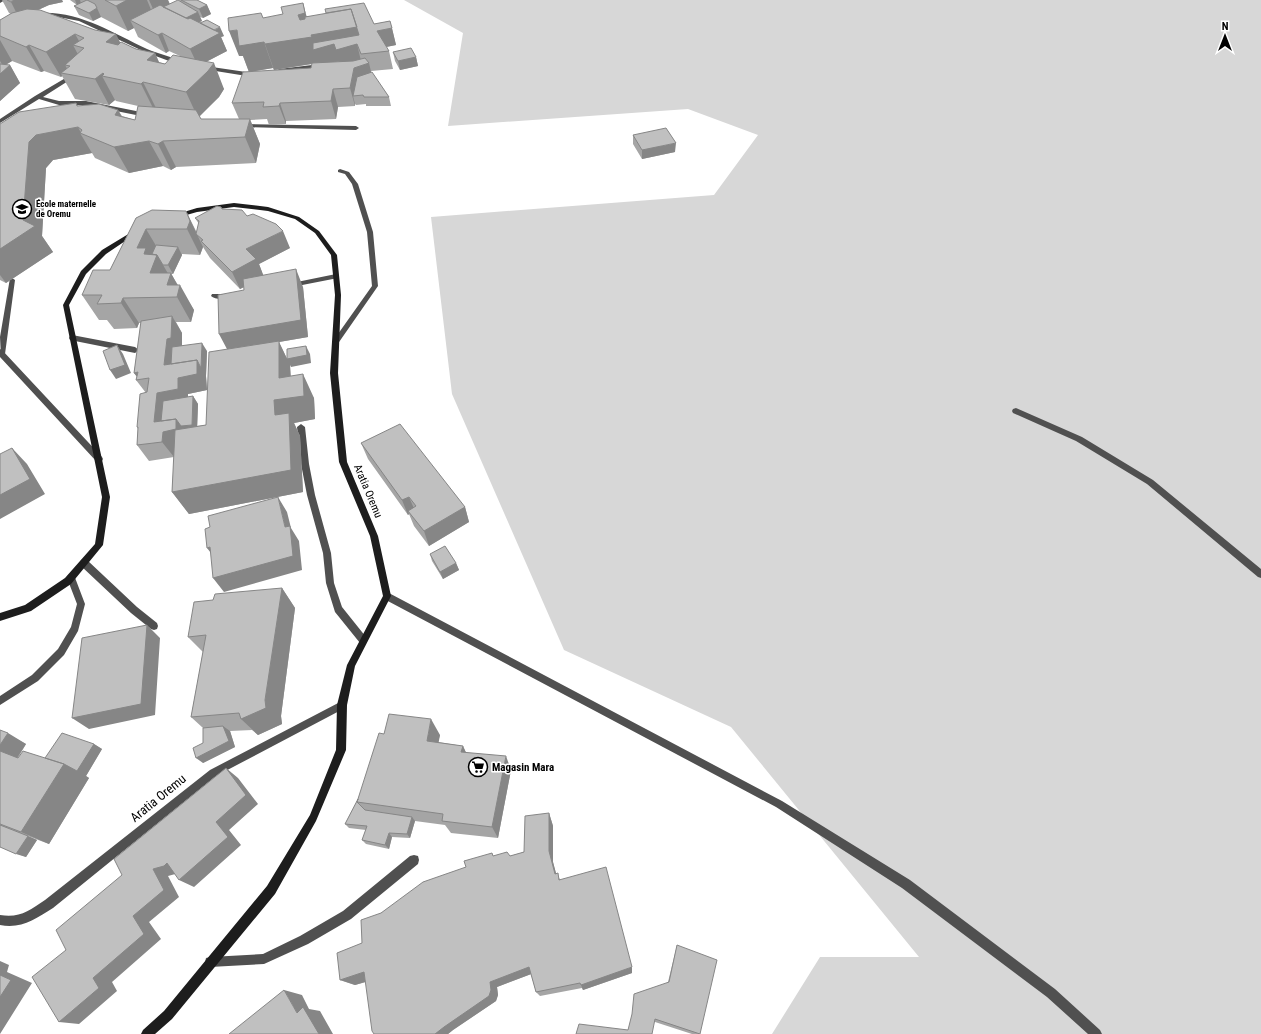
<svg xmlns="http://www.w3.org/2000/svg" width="1261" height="1034" viewBox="0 0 1261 1034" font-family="'Roboto Condensed',sans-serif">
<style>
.green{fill:#d7d7d7}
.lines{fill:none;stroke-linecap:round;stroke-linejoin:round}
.service{fill:#505050;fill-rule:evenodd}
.minor{fill:#505050;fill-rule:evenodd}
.secondary{fill:#1d1d1d;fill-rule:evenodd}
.wall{fill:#a5a5a5;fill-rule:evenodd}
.shaded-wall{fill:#868686}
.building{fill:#c0c0c0;stroke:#868686}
.labels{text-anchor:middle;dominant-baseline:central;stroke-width:3;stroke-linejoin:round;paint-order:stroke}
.far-poi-label{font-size:9px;font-weight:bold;fill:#000;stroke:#fff;text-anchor:start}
.street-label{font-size:11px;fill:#000;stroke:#fff}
.poi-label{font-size:11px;font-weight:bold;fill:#000;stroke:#fff;text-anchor:start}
.near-street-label{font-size:13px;fill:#000;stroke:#fff}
</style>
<rect width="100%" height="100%" fill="#fff"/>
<path class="green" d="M404,0h857v1034h-489l48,-77h99l-188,-230 -167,-77 -112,-256 -21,-177 283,-22 44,-60 -70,-26 -240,17 15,-93z"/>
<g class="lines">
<path class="service" d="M336,274h2v4l-46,9 -3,-2 3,-2z
M10,278h2l3,2 -10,74 -4,3 -1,-20z
M212,294h16l3,2c-4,4 -16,4 -20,0z
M72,335l63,12 4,3 -4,3 -65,-13 -1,-2 1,-2z
M84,559l3,1 50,47 20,16 1,3 -1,3 -3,1 -3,-1 -20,-16 -50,-47 -1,-3 1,-3z
M414,855l4,1 1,4 -1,4 -67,55 -43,25 -44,20 -54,3 -4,-1 -1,-4 1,-4 4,-1 53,-3 37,-18 43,-25 67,-55z"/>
<path class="minor" d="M0,0h5l-5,3z
M40,13c40,-2 72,20 107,36 11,5 25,7 35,14l-5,1 -32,-12 -66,-31 -26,-5h-15v-2z
M312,65l3,2 -1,1 -35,5 -3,-2 3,-2z
M205,66l48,7 3,2 -3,2 -50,-8 -1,-1z
M74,73l3,2 -1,1 -33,21 16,4h27l60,12 3,2 -3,2 -60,-12h-27l-20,-6 -39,24v-4l35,-23z
M243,124l113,2 3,2 -3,2 -115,-3 -1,-1z
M340,169l9,3 9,12 15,48 5,54 -41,59 -2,1 -3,-3 1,-2 39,-55 -5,-54 -15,-48 -7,-10 -7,-2v-2z
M0,349l2,1 100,107 1,2 -1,2h-6l-96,-104z
M1016,408l66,29 71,43 108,89v9l-3,-1 -111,-93 -71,-43 -63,-28 -1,-2 1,-2z
M301,424l4,3 4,37 6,31 16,58 3,30 8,24 24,30 1,3 -1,3 -3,1 -3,-1 -25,-31 -9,-29 -3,-30 -16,-58 -6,-31 -4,-37z
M71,574l3,1 11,29 -7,27 -14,24 -26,26 -38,24v-9l32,-21 26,-26 13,-22 6,-23 -10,-26 1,-3z
M387,592l395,209 128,79 145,109 45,41 2,4h-14l-41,-37 -145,-109 -126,-81 -392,-208 -1,-3 1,-3z
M342,701l3,1 2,3 -2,3 -129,68 -163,132c-18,11 -31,21 -53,17v-10c20,3 29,-4 45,-15l165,-130z"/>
<path class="secondary" d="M234,203l34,4 31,10 20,14 18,24 4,40 -3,78 9,89 31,74 13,60 -36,70 -8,39 -1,45 -30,71 -41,73 -103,125 -17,15h-14l2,-4 21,-19 103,-125 43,-71 26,-65 1,-45 10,-40 36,-69 -13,-60 -31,-74 -9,-89 5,-78 -4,-40 -16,-22 -20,-14 -27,-8 -34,-4 -37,5 -21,6 -3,-2 1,-1 23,-7z
M135,230l3,2 -1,1 -31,21 -20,20 -17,31 41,192 -7,48 -32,39 -40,27 -31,10v-8l25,-8 40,-27 30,-34 7,-47 -39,-192 18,-34 21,-21z"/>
</g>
<path class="wall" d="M2,0h60l1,2 -14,3 -11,5 98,39 19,4 4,9 6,2 15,-8 -11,-5 -3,2 -28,-16 -4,-9 -6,3 -27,-14 -8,4 -14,-6 -5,-9 3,-1 -7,-5h98l2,4 10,-2 -1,-2h18l10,5 4,9 -8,4 -3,-1 2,4 -3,1 25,14 -3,1 6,14 -21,11 18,27 -5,8 -20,19 2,3h38l-7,-16 79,-35 1,-4 -38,6 -1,-2 -24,4 -6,-16h-4l24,-38 44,-2 67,8 16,-3 6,24 -10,2 3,4 4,18 -22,2v2l18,24 2,9h-25v-2l-10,1 -1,-1v2l-17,1 -2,12 -50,2v3l-17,1 -2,-6 -17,1 10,24 -4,19 -80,4 -5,3 -8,-4 -34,7 -34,-15 -3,-5 -39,7 -7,8 -4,68 11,16 -47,31 -6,-3v-156l76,-21 2,3 40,4 4,6 13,4 3,-14 -22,-5 -1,-1 -6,5 -34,-6 -13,-23 -1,1 -17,-6 -3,1 -29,-11 -6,4h4l10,18 -20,18v-81l11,-6 -2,-1z
M393,52l23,5 2,9 -18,4 -5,-9z
M633,135l42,17 -33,7 -9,-15z
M222,209l25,7 43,32 -31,16 4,11 40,12 5,50 -29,5 11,23 1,11 23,22 1,21 -21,4 6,13 3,56 -114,22 -17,-22 2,-35 -25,4 -12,-16 1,-16 -1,-2 9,-34 -10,-13 1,-3 -3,-4 7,-50h-2l-2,5 -23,1 -7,-9h-8l-17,-25 28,-25 26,-52 50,-7 11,22 2,-9 -4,-6zM203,247l7,11 30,31 4,-2v3l-38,135 -9,1 1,-22 -5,-8 -5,1v-3l19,-4 -1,-14 1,-25 -25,-5v-13l-6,-11h15l3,-12 -16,-25 -7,-11h2l9,-19v-1l18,1z
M361,443l104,64 4,15 -40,24 -15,-20 -5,-12 -1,1 -40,-56z
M430,554l26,9 3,7 -16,9 -11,-18z
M282,588l13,20 -14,108 1,8 -24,11 -6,-5 -22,1 5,16 -32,16v-35l-12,-11 12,-65 -15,-15 25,-37z
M0,730l26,14 -8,14h27l49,-14 8,5 -16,27 3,2 -40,66 -32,-12 20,8 -11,17 -26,-10z
M384,734l56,1 -2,7 25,4 3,7 45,17 -13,68 -47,-5 -6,-8 -30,-4 -5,17 -18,-1 -3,12 -23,-5 -4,-4 4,-10 -17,-2 -4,-4 13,-25z
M549,813l4,13v36l3,12 76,99 -49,17 -1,-2 -42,8 -4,-4 -5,-18 -34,13 1,8 -2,6 -43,29 -5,4h-74l-8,-52 -11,3 -15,-5 22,-37 19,-30 85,-46 27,-11h17l14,-4z
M677,945l23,89h-8l-37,-12 -27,8 40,-48z"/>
<path class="shaded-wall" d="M14,0h48l1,2 -14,3 -20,9 -9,6 -9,-18z
M75,0h5l1,3 -4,2z
M127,0h20l7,17 -24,3 4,8 -6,3 -12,-25z
M149,0h19l5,13 -15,7z
M303,3l7,26 47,-2 7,25 -7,-8 4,17 -20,7 -7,-24 5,17 -21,7 -1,-5 -43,7 -9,-26z
M207,5l4,9 -8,4 -4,-9z
M97,8l4,9 -8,4 -4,-8z
M198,12l4,9 -19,9 -4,-9z
M220,27l4,9 -3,1 6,14 -29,15 -8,-17 23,-18z
M392,28l4,17 -15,3 -4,-17z
M237,30l27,12 9,26 -24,4 -6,-16h-4l-10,-25z
M162,33l7,18 -3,2 -8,-18z
M75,34l8,14 -10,-3 10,19 -13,2 -5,-1 4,7 -8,1 1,3 -1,1 -15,-25z
M116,34l13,26 -23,-18z
M0,40l12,21 -9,5 -3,-5z
M29,45l15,26 -3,1 -15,-25z
M155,53l11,26 -19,-19z
M416,57l2,9 -18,4 -2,-9z
M214,63l10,26 -5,8 -21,21 -12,-26z
M369,63l4,17 -20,16 2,8v2l-5,-18 4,-20z
M10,65l10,18 -20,18v-27z
M103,73l1,3h-2l13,24 -6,5 -14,-26z
M143,82l13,26 -2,2 -13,-26z
M333,89l5,18 -2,12 -5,-18z
M280,103l6,18v3l-7,-18z
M118,110l14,26 -17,-21z
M250,119l10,25 -4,19 -11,-26z
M78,127l3,6h-1l12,20 -39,7 -7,8 -4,68 11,16 -47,31 -6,-8v-26l23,-29 6,-78 7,-7z
M149,141l14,25 -34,7 -15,-26z
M163,141l13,26 -5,3 -13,-26z
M676,143l-1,9 -33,7v-9z
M186,211l17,36 -3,8 -13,-26z
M146,229l15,25 -2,4 11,19 1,-4 8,15 1,-3 14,25 -3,12 -14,-25 -27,-24 -13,-25z
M283,231l7,17 -31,16 5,13 -24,12 -8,-17 14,-23z
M178,247l4,8 -9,19 -5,-9z
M296,269l7,18 5,50 -29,5 11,23 1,33 12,-24 11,24 1,21 -21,4 6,13 3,56 -114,22 -17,-22 115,-53 -59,-88 -9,-17z
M123,298l16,25 -2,5 -16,-25z
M172,316l10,17v22l-5,1 -1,16 21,-3v-9l4,8 1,-25 5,8 -1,25 1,14 -19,4v12l-19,3 -3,20 10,-2v-8l5,7 11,-1 1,-29 5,8 -1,29 -11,2 1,10 -13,3v9l-12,-15 1,-8 -9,-12 3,-29 21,-4v-8h-3v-1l-1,1 -10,-16 3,-26 4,-1z
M117,345l6,9 8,19 -15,6 -6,-9z
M306,346l4,8 1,9 -20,4 -4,-8z
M138,372l1,7 -5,-6z
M12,448l15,16 18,30 -45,25v-24z
M278,497l9,15 4,16 8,13 3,29 -78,22 -11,-14 72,-51z
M409,497l6,14h-7l1,3 -1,1 -6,-15z
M465,507l4,15 -40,24 -5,-15z
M210,547l8,15 -11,-14z
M456,563l3,7 -16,9 -3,-7z
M282,588l13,20 -14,108 1,8 -24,11 -17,-16 24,-19z
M147,625l13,13 -5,77 -66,14 -17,-11z
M431,719l9,16 -4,21 -9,-15z
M223,726l7,5 5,16 -32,16 -7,-5z
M8,733l18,11 -11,17 -15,-8v-8z
M94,744l8,5 -16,27 3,2 -40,66 -28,-12 43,-68z
M463,746l7,15 -9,-9z
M506,756l5,14 -13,68 -6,-11z
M226,768l12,10 20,26 -29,26 12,15 -47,42 -15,-7z
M549,813l4,13v36l6,22 -4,-10 -6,-23z
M412,817l3,4 -5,17 -3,-4z
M389,833l3,4 -3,12 -4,-4z
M28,836l9,4 -11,17 -10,-3z
M167,863l12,10 -11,3 11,21 -30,25 12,17 -49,43 5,9 -38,33 -20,-2 34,-44 40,-62 20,-47z
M0,961l9,4 -2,7 25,11 -32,51z
M529,967l5,6 -37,14 1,8 -2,6 -43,29 -5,4h-13l55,-52z
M632,967v6l-49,17 -2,-5z
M364,972l14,6 -23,7 -15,-5z
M284,990l18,5 7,14 11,2 13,23h-14l-22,-21z"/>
<path class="building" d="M7,0h7l-3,2z
M87,0l8,4 2,4 -8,5 -15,-7z
M105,0h22l-11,6z
M178,0l20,12 -12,6 -23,-11z
M181,0h16l10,5 -8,4z
M303,3l2,10 -7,2 2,5 5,-1v-2l46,-8 6,18 -46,8 1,2 -47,7 -1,-2 -25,4 -2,-16 -8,1 -1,-13 33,-5 2,5 20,-4 -2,-7z
M364,3l10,21 16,-3 2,7 -15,3 12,20 -28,3 -4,-10 -21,6 -2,-6 -21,6v-7l46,-8 -8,-26 -25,4 -1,-4z
M160,5l28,14 2,-1 30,15 -30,16 -28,-16 -4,2 -28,-15z
M27,9l13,1 55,20 21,4 -10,8 12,3 3,-3 15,7 19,4 -8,7 18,4 8,-9 41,8 -6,8 -22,21 -43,-10 -2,2 -39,-8 2,-2 -1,-1 -8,6 -34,-6 9,-7 -5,-1 19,-17 -11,-3 11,-7 -9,-4 -29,18 -17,-7 -3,2 -26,-11v-16l12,-7z
M207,20l13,7 -6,3 -14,-7z
M411,48l5,9 -18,4 -5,-9z
M365,58l4,5 -15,5 -4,20 -17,1 -2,12 -51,2 -1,3 -16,1 1,-5 -32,1 11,-31 68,-4 1,-5 41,-2z
M0,64l10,1 -10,9z
M372,72l17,25h-25l-1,-2 -10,1 4,-19z
M76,103l1,3 22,-2 19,6 -3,5 20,5 3,-14 58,4 5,9h49l-5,18 -82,4 -5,3 -9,-3 -35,6 -34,-14 2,-3 -4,-3 -42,8 -7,7 -6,78 12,6 -35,23v-125l19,-12z
M666,128l10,15 -34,7 -9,-15z
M217,206l4,1 1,2 20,1 5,6 6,-2 23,10 7,7 -37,18 10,10 -24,13 -31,-31 2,-1 -7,-6 3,-13 -4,-3z
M152,210l34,1 4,10 -3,8h-41l-9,19h9l-2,6 13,1 -7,18h21l-4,12h13l-3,12 -54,1 -2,5 -24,1 5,-9h-20l11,-25h17l26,-52z
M156,245l22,2 -10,18h-5l-6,-10 -5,-1z
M296,269l5,51 -82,14 -1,-39 26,-5 -1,-11z
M172,316l-1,22 -4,1 -3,26 33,-5v14l-19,4v11l-21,4 -3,29 22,-3v10l-13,3 -1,10 -25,3 1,-18h-1l3,-33 7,-2 2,-14 -13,2 2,-8 -4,1 7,-52z
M279,341v37l24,-4 1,22 -30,4 1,15 14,-2 2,57 -119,22 3,-62 31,-5 3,-73z
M202,343l-1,25 -4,-8 -26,4 1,-17z
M117,345l8,20 -15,5 -7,-19z
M306,346l1,9 -20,4v-10z
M193,396l-1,29 -11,1 -5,-7 -15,2 2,-20z
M400,424l65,83 -41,24 -16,-20 8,-5 -7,-9 -7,3 -41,-57z
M12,448l18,31 -30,16v-41z
M278,497l7,30 5,-1 3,30 -80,22 -3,-31 -3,1 -2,-19 5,-2 -2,-11z
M445,546l11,17 -16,9 -10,-18z
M282,588l-17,112 1,8 -25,11 -2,-6 -48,4 15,-82 -18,2 6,-35 19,-2 2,-6z
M147,625l-6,79 -69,14 10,-80z
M389,714l42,5 -4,22 36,5 -2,6 45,4 -14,71 -50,-6 1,-7 -86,-12 22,-69 5,1z
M223,726l6,15 -33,17 -3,-10 10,-5v-15z
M0,730l8,3 -8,12z
M62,733l32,11 -17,27 -13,-7 -19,-6z
M0,751l18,7 5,-7 41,13 -43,68 -21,-8z
M226,768l20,27 -30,27 12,15 -49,43 -12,-17 -3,3 -11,3 11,21 -31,26 11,18 -51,44 6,10 -40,34 -27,-45 34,-27 -10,-20 66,-55 -8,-16z
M358,799l-1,3 8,8 47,7 -5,17 -18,-1 -4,12 -23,-5 5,-14 -22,-2z
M549,813v38l6,23 3,-1 1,7 47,-13 26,100 -51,18 -1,-2 -44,9 -7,-25 -39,15 1,8 -2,6 -45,31 -9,7h-61l-2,-3 -8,-59 -24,8 -3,-27 25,-10 -1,-23 20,-7 42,-31 43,-15 -2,-6 28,-8 1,3 14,-4 3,4 14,-4 1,-36z
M0,825l28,11 -12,18 -16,-7z
M677,945l40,15 -17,74 -45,-15 -3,15h-76l3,-10 49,6 4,-16 2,-20 35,-12z
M0,975l11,5 -11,17z
M284,990l13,23 6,-6 16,27h-90z"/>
<defs>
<g id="school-ring" transform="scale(1)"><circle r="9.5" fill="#fff" stroke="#000" stroke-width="1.5"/><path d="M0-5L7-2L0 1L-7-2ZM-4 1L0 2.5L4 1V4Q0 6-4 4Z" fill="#000"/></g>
<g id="supermarket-ring" transform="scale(1)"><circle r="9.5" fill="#fff" stroke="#000" stroke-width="1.5"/><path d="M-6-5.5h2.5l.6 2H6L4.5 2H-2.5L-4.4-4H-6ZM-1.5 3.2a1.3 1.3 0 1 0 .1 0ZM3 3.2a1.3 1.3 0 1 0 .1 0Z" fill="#000"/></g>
</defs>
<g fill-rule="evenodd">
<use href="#school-ring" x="22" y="209"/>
<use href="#supermarket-ring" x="478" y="767"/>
</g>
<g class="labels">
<g class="far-poi-label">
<text x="36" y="204">École maternelle<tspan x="36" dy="10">de Oremu</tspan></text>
</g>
<g class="street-label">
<text transform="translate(368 491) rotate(67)">Aratia Oremu</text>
</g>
<g class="poi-label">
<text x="492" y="767">Magasin Mara</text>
</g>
<g class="near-street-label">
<text transform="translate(158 798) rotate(-39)">Aratia Oremu</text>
</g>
</g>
<g transform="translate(1225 36)" stroke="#ffffff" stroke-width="3" paint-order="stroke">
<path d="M0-3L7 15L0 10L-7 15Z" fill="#000000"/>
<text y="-6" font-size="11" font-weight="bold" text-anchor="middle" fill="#000000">N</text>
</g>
</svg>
